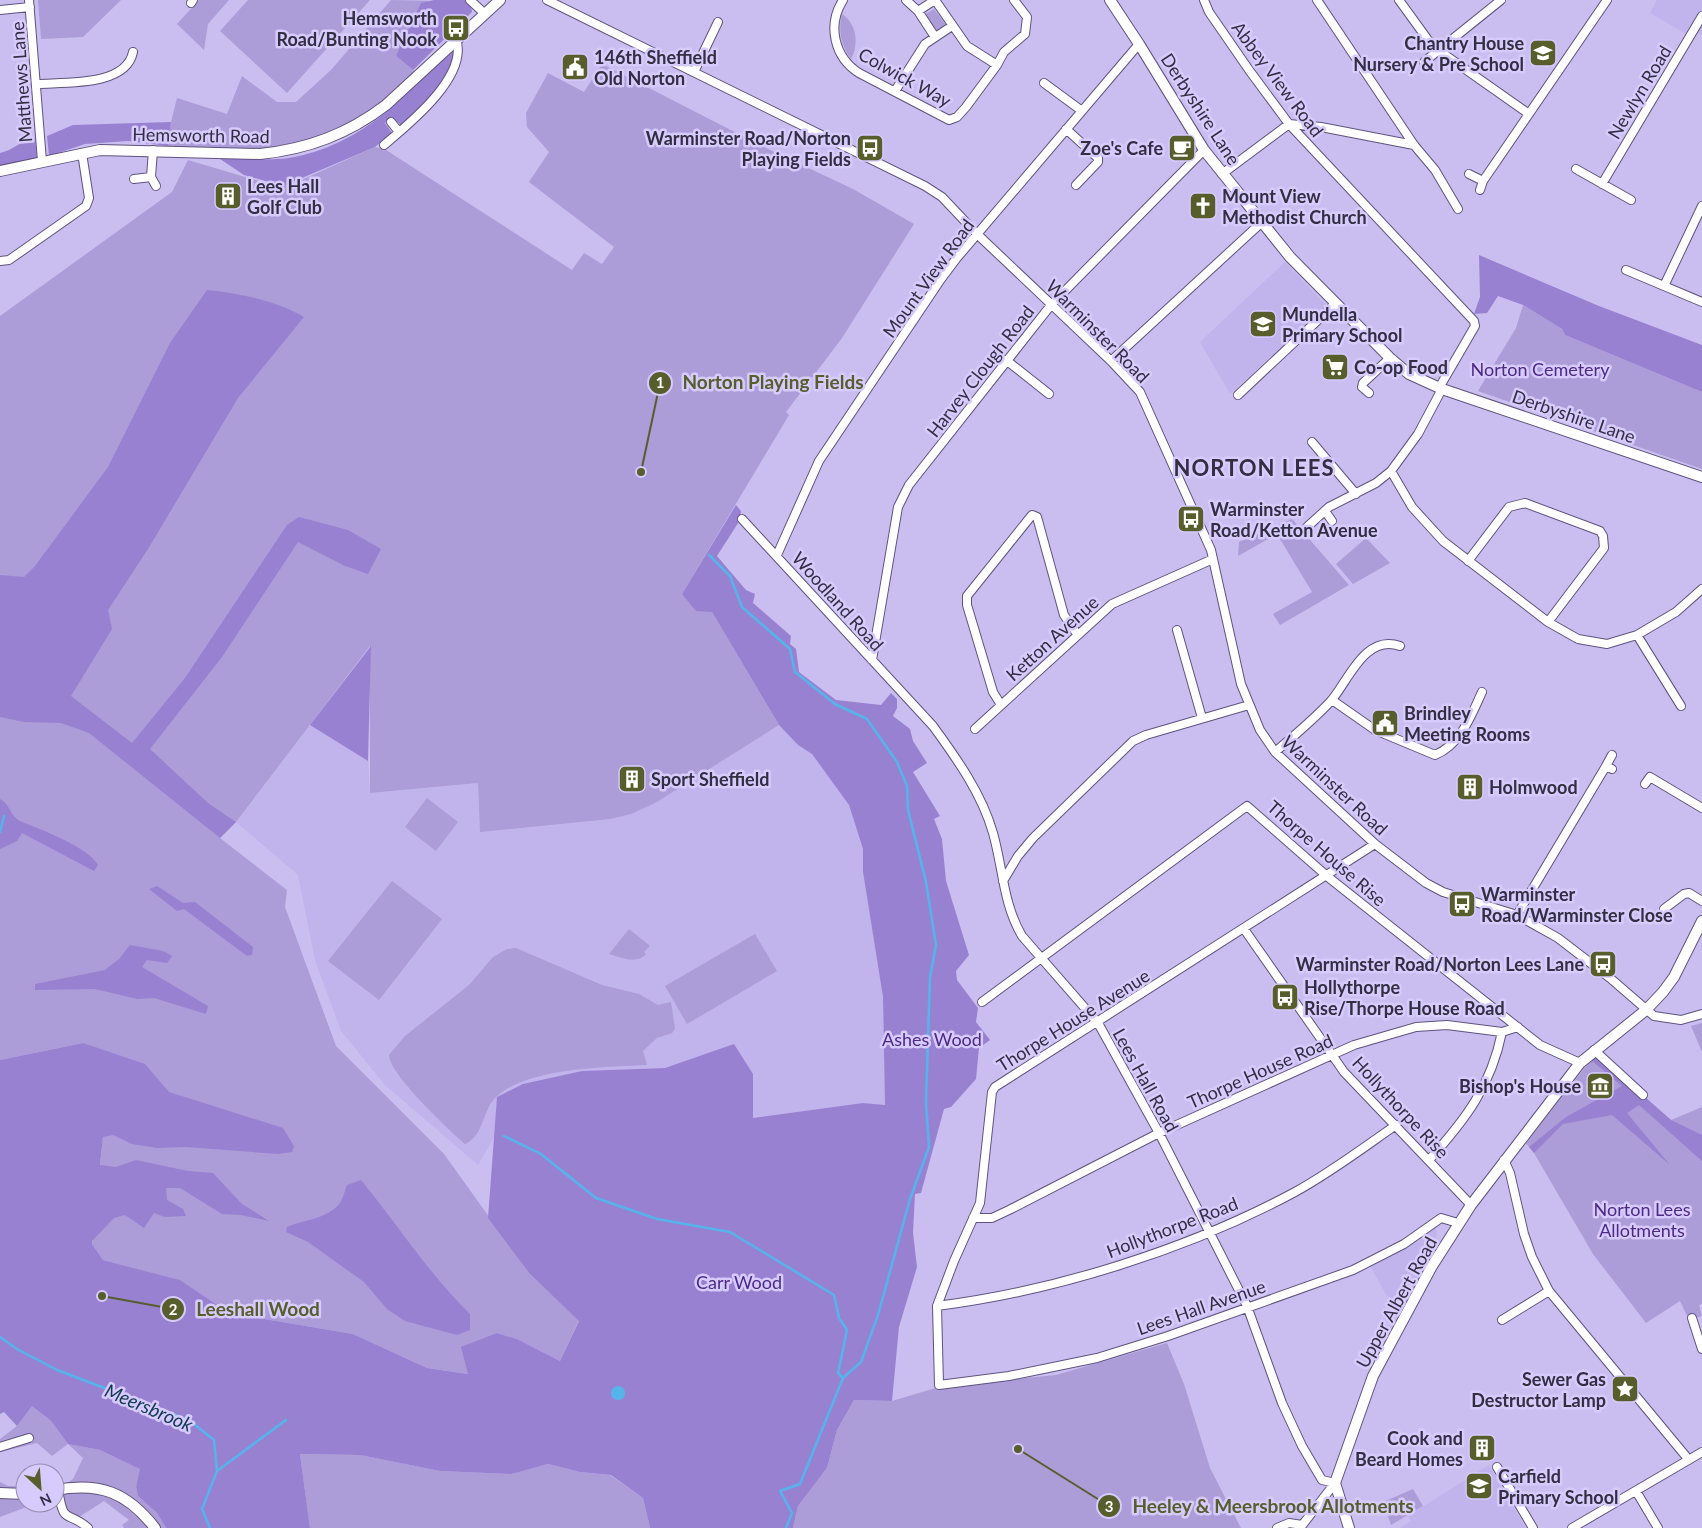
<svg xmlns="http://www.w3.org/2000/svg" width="1702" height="1528" viewBox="0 0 1702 1528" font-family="Lato,sans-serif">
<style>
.built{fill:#c1b3eb}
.green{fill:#ac9cd7}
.forest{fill:#9981d2}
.water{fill:#55b5eb}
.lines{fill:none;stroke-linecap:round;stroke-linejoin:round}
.stream{stroke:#55b5eb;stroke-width:2.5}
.minor-casing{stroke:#5f537f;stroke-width:10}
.tertiary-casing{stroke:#5f537f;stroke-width:12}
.minor{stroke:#fff;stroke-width:8}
.tertiary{stroke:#fff;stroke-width:10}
.labels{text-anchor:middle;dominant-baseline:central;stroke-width:5;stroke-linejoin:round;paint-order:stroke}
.poi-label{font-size:18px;font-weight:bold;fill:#332e41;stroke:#d7cbfd;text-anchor:start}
.street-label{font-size:18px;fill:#332e41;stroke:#d7cbfd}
.park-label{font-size:18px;fill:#4d2988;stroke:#d7cbfd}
.water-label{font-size:19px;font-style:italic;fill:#103a50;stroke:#d7cbfd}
.district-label{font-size:22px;font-weight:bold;letter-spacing:1px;fill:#332e41;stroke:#d7cbfd}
.leader{fill:none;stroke:#575e2c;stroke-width:2}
.callout-dot{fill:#575e2c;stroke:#d7cbfd;stroke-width:2}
.mark-label{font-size:15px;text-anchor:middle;font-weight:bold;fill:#fff}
.callout-label{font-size:19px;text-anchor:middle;font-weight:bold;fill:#575e2c;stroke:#d7cbfd;stroke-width:5;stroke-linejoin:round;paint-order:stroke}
</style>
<rect width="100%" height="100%" fill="#cabef0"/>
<path class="built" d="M1657,0h45v35l-9,-4 -3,5 -40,-23z
M1285,262l41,43 -96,89 -30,-52z
M310,725l58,36 2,32 108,-10 2,48 177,-29 122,-77 19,20 14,9 37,51 14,44v23l20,125 2,108 -22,-2 -110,15v-44l-56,-16 -32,10 -83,3 -85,26 -2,39 -17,29 -93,-80 -44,-54 -26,-71 -17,-85 -62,-53z
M1433,1223l4,11 -22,58 -23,13 -24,-43z
M1489,1465l37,63h-126l11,-7 -3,-5z"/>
<path class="green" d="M38,0h83l-38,37 -42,2z
M199,0h30l-21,24 -4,26 -27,-26z
M248,0h122l-83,93 -67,-62z
M391,0l43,1 -38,55 19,16 -32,30 -49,31 -58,15 -55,1 -53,-3 3,-24 6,-24 50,16 15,-38 35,26h19l35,-32z
M934,9l13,17 -10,7 -13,-18z
M842,14c15,10 17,30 9,45 -10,-14 -13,-28 -9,-45z
M602,64l166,85 85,40 61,35 -72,114 -56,74 3,3 -107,179 30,18 67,113 -122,77 -26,12 -21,5 -130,13 -2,-49 -108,10v-147l-134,176 -16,16 67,52 -2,17 51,139 108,108 86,120 49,46 -19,41 -43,-22 -20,-6 -28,41 -42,-6 -74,-34 -124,-21 -50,-33 -76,-20 -11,-16 11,-107 -20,-94 -83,17v-744l172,-124 16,-32 81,24 28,-2 78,-35 11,3 186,120 12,-17 18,11 12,-17 -85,-65 20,-30 -22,-25 -1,-14 22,-40 36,19z
M1523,305l39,24 3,6 137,57v77l-224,-78 38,-63z
M1292,519l57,66 -69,40 -7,-11 39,-22 -35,-58 -39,22 1,-14z
M1366,538l24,25 -37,21 -17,-20z
M427,798l31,24 -22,29 -31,-24z
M392,881l50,38 -63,81 -51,-39z
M629,929l21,17 -6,6 2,2c-10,11 -26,3 -37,0z
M755,934l22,37 -90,53 -22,-38z
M516,948l86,37 37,9 19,11 13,-3 4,27 -3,4 -15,5 -14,13 4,14c-40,2 -121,3 -151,32 -14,13 -12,39 -31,47 -15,-13 -76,-70 -76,-89l16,-19 64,-51 24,-28 14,-8z
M1702,1023v29l-11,-26z
M1596,1054l75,66 31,-13v197l-3,1 3,11 -13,4 -9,-19 -34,22 -53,-69 -59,-101 -9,-11z
M1167,1343l17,41 26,84 31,60h-448l5,-22 29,-38 10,-38 17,-30 38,1 47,-14 117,-12z
M32,1406l19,15 17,23 32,6 41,19 -5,18 2,9 19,17 9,15h-42l-2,-3 7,-5 -25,-19 -28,18 -10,-6 -8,-24 15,-10 10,-21 -15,-14 -16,12 -15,-13 -37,9v-13l17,-13z
M300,1454l60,1 80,16 72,3 36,-10 32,8 30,3 33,23 7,30h-340z
M0,1482l8,4h17v17h12l-37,14z
M1413,1489l10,17 -32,19 -8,-23z"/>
<path class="forest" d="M434,0h33l4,4 1,8 -59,58 -17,-14 25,-53z
M456,43c1,30 -33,64 -54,83l-10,-9 -7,6 7,10 -17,14 -92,39 -39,-11 -24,-16c23,-1 47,2 69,-1 75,-13 118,-63 167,-115z
M171,122l-3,24 -40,-5 -43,3 -36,12 -2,-20 26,-11z
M35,138l2,20 -37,8v-13c14,-3 21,-13 35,-15z
M1479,255l120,51 103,39v47l-137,-57 -3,-6 -39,-24 -25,-9 -11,17 -13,1 6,-17z
M207,290c32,3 69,11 97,27l-66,81 -90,151 -40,61 4,19 -41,67 61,47 53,-65 102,-153 12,-8 49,13 33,19 -13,25 -23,-8 -47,-24 -76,115 -72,92 58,54 28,19 -16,16 -131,-105 -28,-10 -37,-1 -24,-5v-142l24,2 11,-11 73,-99 62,-124z
M736,505l5,6 -1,9 -23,36 29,34 9,4 -2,9 38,33 -1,8 6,5 3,23 37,28 45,5 10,-12 6,6v9l-4,8 17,13 3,12 14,22 -14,9 27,44 -6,3 8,20 4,42 23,74 -13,16 1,9 21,28 -2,14 14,18 -11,8 -3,31 -25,28 -7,2 -23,84 -6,1 -2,39 4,34 -18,60 -7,74 -38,-1 -17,30 -10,38 -29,38 -5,22h-143l-7,-30 -32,-23 -31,-3 -32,-8 -36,10 -72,-3 -80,-16 -60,-1 10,74h-144l-9,-15 -19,-17 -2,-9 4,-18 -40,-19 -32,-6 -17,-23 -19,-15 -15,20 -13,-14 -4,2v-354l83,-17 62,21 24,28 114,36 11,18 -2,6 -14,2 -92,-7 -29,1 -25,-4 -19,-9 -10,2 -3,28 16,2 20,-7 52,11 25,2 29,31 27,17 -28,-6 -19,-1 -42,-26h-14l1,12 16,9 3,7 -21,1 -11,-4 -10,15 -19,-13 -11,3 -22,23v3l11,16 77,20 49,33 124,21 74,34 41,6 -7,-27 36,-14 20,6 43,22 19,-40 -49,-47 -42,-56 9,-121 26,-13 59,-13 83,-3 69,-24 19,30v44l110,-15 22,2 -2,-108 -20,-125v-23l-14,-44 -37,-51 -14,-9 -19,-20 -67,-113 -16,-1 -14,-17z
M371,646l-3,115 -58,-36z
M0,799c10,5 10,17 20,22 19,8 69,26 78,44l-4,6 -72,-38 -5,8 -17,8z
M157,886l26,17 12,-1 58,45 -1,8 -5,1 -63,-47 -7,2 -28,-22z
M130,945l33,6 9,5 -5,7 -20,-3 -5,7 66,39 -2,8 -52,-16 -17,1 -42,-10 -60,1v-6l70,-14 14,-11z
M1596,1054l75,66 31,15v26l-63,-56 -12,8 43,52 -58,-50 -49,9 -29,29 -5,-6 37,-30 56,-31 -31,-26z
M361,1180c37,45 67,93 109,134v16l-13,5 -52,-14 -18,-12 -23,-27 -56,-40 -22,-10 1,-5c16,-7 41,-8 53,-24 3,-4 5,-13 7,-18z"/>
<path class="water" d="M611 1393a7 7 0 1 1 14 0a7 7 0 1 1-14 0Z"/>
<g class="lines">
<path class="stream" d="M709,555l21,21 12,31 48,42 5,23 40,32 32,15 30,43 10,24 1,24 18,72 10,63 -6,32 -4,125 3,45 -19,52 -32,116 -17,47 -18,16 -43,106 -20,7 12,22 -6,15
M0,832l4,-16
M504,1136l37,18 55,44 61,21 73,13 104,63 5,23 8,12 -9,43 5,5
M0,1337l17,12 40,21 132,50 25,20 3,31 -15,38 8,19
M217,1471l69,-51"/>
<g class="minor-casing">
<path id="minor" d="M29,0l13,161
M470,0l14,13
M547,0l378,186 17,11 35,37 134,127 29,31 71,158 30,134 19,46 15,22 100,92 51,39 17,9 74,23 41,23 52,40 44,38 27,4 21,-6
M843,0c-16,25 -9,57 16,73l90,47 8,-3 9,-10 31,-42 7,-13 21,-18 2,-17 -13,-17
M906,0l12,11 17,26
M935,0l32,46 30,19
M1204,0l5,12 40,58 40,54 185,197 1,5 -36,62
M1317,0l97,145 21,25 23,39
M1399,0l29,40 10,10 91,64
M191,3l2,-3
M0,10l30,-3
M918,11l17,-11
M1424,62l77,-62
M694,72l24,-50
M1044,83l38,28
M37,84c27,-2 89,3 96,-32
M895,91l30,-47 27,-18
M391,122l8,10
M1066,129l32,29v4l-22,23
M384,145c25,-21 85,-69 72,-106
M1576,169l55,31
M1222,174l67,-50 32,3 93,18
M1469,174l14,7
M151,177l5,9
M134,179l17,-2 2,-27
M1602,184l100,-168
M1480,190l3,-9 124,-181
M0,261l9,-1 77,-54 3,-8 -7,-45
M1626,270l76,32
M1664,286l38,-80
M1006,360l43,34
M1111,361l150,-138
M1369,393l-7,-6 1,-4 27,-25
M1238,395l97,-91
M1312,442l44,52
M1391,471l21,36 31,34 105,81 30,17 29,5 30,-9 39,-23 26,-23
M1325,511l7,10
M742,519l191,207c24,33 49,68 60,107 10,35 10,71 29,103l76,87 61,110 88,173 35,97 20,43 20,34 13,3
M1307,527l22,-20 47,-24 15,-12 27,-37 24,-45
M777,555l42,-94 122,-182 15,-20 183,-215
M1468,561l41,-54 16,-4 75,28 3,5 1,12 -56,74
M1177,630l25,88
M1637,635l44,71
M872,660l26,-153 11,-22 142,-180 153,-155
M1332,700l43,30 60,25c26,-11 36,-39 47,-63
M1001,705l-8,-13 -26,-87v-9l65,-81 5,2 27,98 13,19
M975,729l137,-125 101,-45
M1275,752c19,-16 38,-32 55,-50 17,-18 34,-69 70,-56
M1606,766l6,-11
M1645,784l5,-7 52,31
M1375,844l-380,243 -3,5 -12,111 -26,58 -17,45 2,79 70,-9 88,-18 71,-22 185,-66 51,-26 37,-26 17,5
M1003,881l15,-25 15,-18 100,-97 13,-6 103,-30
M1664,909l20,-15 5,-1 13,8
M1517,915l89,-149 6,3
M1244,929l100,143 127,133
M982,1002l265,-196 81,71 212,168 40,18
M1594,1050l49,45
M1429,1160c37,-41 62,-74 73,-128
M1504,1160l6,13 14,61 8,23 17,34 140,169
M973,1218h19l17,-8 150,-77 195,-88 62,-18 31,-2 55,7 16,-5
M937,1306c119,-15 252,-57 358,-114 35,-19 68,-44 101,-67
M1692,1318l10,31
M1502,1320l47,-29
M0,1447l29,-9
M1497,1467l36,61
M58,1489c6,38 8,20 30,39
M1636,1491l22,37
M1277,1528l12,-5 13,2
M1300,1528l35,-45
M1572,1528l130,-76"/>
</g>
<g class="tertiary-casing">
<path id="tertiary" d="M1110,0l29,44 65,106 86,107 100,101 19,16 33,15 260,88
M0,171l100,-21 160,4c48,-5 88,-20 126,-49l114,-105
M55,1490c45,-8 72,2 100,38
M0,1493l25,1
M1349,1528l-14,-45 38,-107 59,-110 39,-61 109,-142 66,-53 17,-18 11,-15 28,-56"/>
</g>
<use href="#minor" class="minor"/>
<use href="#tertiary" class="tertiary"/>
</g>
<defs>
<g id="bus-square" transform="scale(1.4375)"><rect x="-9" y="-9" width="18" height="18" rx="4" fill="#575e2c" stroke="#d7cbfd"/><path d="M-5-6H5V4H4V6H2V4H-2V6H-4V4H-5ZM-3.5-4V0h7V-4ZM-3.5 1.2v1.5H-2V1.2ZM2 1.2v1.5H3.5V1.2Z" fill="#fff"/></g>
<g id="school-square" transform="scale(1.4375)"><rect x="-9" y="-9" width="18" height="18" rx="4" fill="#575e2c" stroke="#d7cbfd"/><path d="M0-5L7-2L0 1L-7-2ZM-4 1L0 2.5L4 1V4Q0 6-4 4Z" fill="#fff"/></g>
<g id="civic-square" transform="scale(1.4375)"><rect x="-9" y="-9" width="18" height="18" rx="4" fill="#575e2c" stroke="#d7cbfd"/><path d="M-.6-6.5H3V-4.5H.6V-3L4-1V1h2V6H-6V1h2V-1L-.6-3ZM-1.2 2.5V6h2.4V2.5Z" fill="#fff"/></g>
<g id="cafe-square" transform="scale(1.4375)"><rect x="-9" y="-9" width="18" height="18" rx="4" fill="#575e2c" stroke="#d7cbfd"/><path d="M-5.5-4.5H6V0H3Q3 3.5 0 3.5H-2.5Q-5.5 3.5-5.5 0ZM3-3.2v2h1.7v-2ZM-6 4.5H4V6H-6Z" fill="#fff"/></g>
<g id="building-square" transform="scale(1.4375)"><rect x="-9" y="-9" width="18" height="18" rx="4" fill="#575e2c" stroke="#d7cbfd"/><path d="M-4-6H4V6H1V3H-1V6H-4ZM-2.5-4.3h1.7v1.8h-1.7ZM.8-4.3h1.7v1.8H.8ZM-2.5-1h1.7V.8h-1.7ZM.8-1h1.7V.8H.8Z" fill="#fff"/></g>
<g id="church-square" transform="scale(1.4375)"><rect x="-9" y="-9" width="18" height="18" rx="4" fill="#575e2c" stroke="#d7cbfd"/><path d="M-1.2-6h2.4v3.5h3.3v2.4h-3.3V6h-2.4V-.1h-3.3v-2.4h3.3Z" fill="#fff"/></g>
<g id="supermarket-square" transform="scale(1.4375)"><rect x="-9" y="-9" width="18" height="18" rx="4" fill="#575e2c" stroke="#d7cbfd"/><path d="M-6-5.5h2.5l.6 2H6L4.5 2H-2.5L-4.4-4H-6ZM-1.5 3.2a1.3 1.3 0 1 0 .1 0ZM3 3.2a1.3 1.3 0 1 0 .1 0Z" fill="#fff"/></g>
<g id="museum-square" transform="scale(1.4375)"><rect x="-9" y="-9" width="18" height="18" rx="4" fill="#575e2c" stroke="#d7cbfd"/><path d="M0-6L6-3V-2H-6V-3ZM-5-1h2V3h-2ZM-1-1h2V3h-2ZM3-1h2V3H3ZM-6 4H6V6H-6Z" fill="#fff"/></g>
<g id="sight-square" transform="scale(1.4375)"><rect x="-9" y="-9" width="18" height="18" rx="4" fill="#575e2c" stroke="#d7cbfd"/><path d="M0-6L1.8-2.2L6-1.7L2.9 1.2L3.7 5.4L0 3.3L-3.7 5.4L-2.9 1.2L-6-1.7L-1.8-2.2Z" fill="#fff"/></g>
</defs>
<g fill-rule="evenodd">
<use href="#bus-square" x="456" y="28"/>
<use href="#school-square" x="1543" y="53"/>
<use href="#civic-square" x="575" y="67"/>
<use href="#bus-square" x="870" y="148"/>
<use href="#cafe-square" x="1182" y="148"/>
<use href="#building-square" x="228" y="196"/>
<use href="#church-square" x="1203" y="206"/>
<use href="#school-square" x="1263" y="324"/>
<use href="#supermarket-square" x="1335" y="367"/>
<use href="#bus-square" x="1191" y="519"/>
<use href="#civic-square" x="1385" y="723"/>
<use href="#building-square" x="632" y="779"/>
<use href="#building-square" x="1470" y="787"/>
<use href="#bus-square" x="1462" y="904"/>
<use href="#bus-square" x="1603" y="964"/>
<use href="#bus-square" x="1285" y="997"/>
<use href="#museum-square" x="1600" y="1086"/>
<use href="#sight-square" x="1625" y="1389"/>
<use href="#building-square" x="1482" y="1448"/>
<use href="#school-square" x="1479" y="1486"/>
</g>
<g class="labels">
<g class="poi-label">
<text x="437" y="18" text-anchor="end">Hemsworth<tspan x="437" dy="21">Road/Bunting Nook</tspan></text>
<text x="1524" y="43" text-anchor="end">Chantry House<tspan x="1524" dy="21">Nursery &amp; Pre School</tspan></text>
<text x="594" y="57">146th Sheffield<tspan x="594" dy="21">Old Norton</tspan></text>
<text x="851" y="138" text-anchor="end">Warminster Road/Norton<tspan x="851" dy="21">Playing Fields</tspan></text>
<text x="1163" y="148" text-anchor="end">Zoe's Cafe</text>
<text x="247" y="186">Lees Hall<tspan x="247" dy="21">Golf Club</tspan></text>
<text x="1222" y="196">Mount View<tspan x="1222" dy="21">Methodist Church</tspan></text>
<text x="1282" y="314">Mundella<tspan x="1282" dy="21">Primary School</tspan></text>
<text x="1354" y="367">Co-op Food</text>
<text x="1210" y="509">Warminster<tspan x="1210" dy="21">Road/Ketton Avenue</tspan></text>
<text x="1404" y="713">Brindley<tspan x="1404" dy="21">Meeting Rooms</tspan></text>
<text x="651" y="779">Sport Sheffield</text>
<text x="1489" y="787">Holmwood</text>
<text x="1481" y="894">Warminster<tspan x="1481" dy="21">Road/Warminster Close</tspan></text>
<text x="1584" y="964" text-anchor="end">Warminster Road/Norton Lees Lane</text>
<text x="1304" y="987">Hollythorpe<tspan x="1304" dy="21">Rise/Thorpe House Road</tspan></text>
<text x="1581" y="1086" text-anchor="end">Bishop's House</text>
<text x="1606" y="1379" text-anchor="end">Sewer Gas<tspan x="1606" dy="21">Destructor Lamp</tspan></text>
<text x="1463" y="1438" text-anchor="end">Cook and<tspan x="1463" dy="21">Beard Homes</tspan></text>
<text x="1498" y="1476">Carfield<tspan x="1498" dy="21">Primary School</tspan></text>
</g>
<g class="street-label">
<text transform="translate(905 77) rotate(29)">Colwick Way</text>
<text transform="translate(1278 79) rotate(53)">Abbey View Road</text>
<text transform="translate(21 82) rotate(-94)">Matthews Lane</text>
<text transform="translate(1639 92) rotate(-59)">Newlyn Road</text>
<text transform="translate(1201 109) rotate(57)">Derbyshire Lane</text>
<text transform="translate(201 135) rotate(1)">Hemsworth Road</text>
<text transform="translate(928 278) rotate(-54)">Mount View Road</text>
<text transform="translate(1098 331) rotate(45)">Warminster Road</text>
<text transform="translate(980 371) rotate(-52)">Harvey Clough Road</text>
<text transform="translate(1574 416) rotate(19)">Derbyshire Lane</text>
<text transform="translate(838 601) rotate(48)">Woodland Road</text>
<text transform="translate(1052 638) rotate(-42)">Ketton Avenue</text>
<text transform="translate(1335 785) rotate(43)">Warminster Road</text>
<text transform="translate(1327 853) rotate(41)">Thorpe House Rise</text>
<text transform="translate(1073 1020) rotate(-32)">Thorpe House Avenue</text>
<text transform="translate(1260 1071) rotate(-24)">Thorpe House Road</text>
<text transform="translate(1146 1080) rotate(61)">Lees Hall Road</text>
<text transform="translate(1401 1107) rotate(47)">Hollythorpe Rise</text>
<text transform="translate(1172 1227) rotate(-21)">Hollythorpe Road</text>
<text transform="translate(1396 1302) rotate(-61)">Upper Albert Road</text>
<text transform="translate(1201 1307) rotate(-19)">Lees Hall Avenue</text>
</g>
<g class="park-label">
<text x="1540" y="369">Norton Cemetery</text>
<text x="932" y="1039">Ashes Wood</text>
<text x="1642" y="1209">Norton Lees<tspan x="1642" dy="21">Allotments</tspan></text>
<text x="739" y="1282">Carr Wood</text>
</g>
<g class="water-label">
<text transform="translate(149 1407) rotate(23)">Meersbrook</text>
</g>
<g class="district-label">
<text x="1254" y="467">NORTON LEES</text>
</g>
</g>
<path class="leader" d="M641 472L660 383M102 1296L173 1309M1018 1449L1109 1506"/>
<g class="callout-dot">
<circle cx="641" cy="472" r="5"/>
<circle cx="102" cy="1296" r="5"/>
<circle cx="1018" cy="1449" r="5"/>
<circle cx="660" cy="383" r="12"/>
<circle cx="173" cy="1309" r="12"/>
<circle cx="1109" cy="1506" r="12"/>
</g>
<g class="mark-label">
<text x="660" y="388">1</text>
<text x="173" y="1315">2</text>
<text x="1109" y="1512">3</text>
</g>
<g class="callout-label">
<text x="773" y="389">Norton Playing Fields</text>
<text x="258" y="1316">Leeshall Wood</text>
<text x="1273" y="1513">Heeley &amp; Meersbrook Allotments</text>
</g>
<g transform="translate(40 1488) rotate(154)"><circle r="24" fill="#d7cbfd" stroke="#958cb2"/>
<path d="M0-4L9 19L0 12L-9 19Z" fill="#575e2c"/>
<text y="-8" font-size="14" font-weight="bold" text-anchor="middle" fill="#332e41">N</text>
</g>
</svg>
